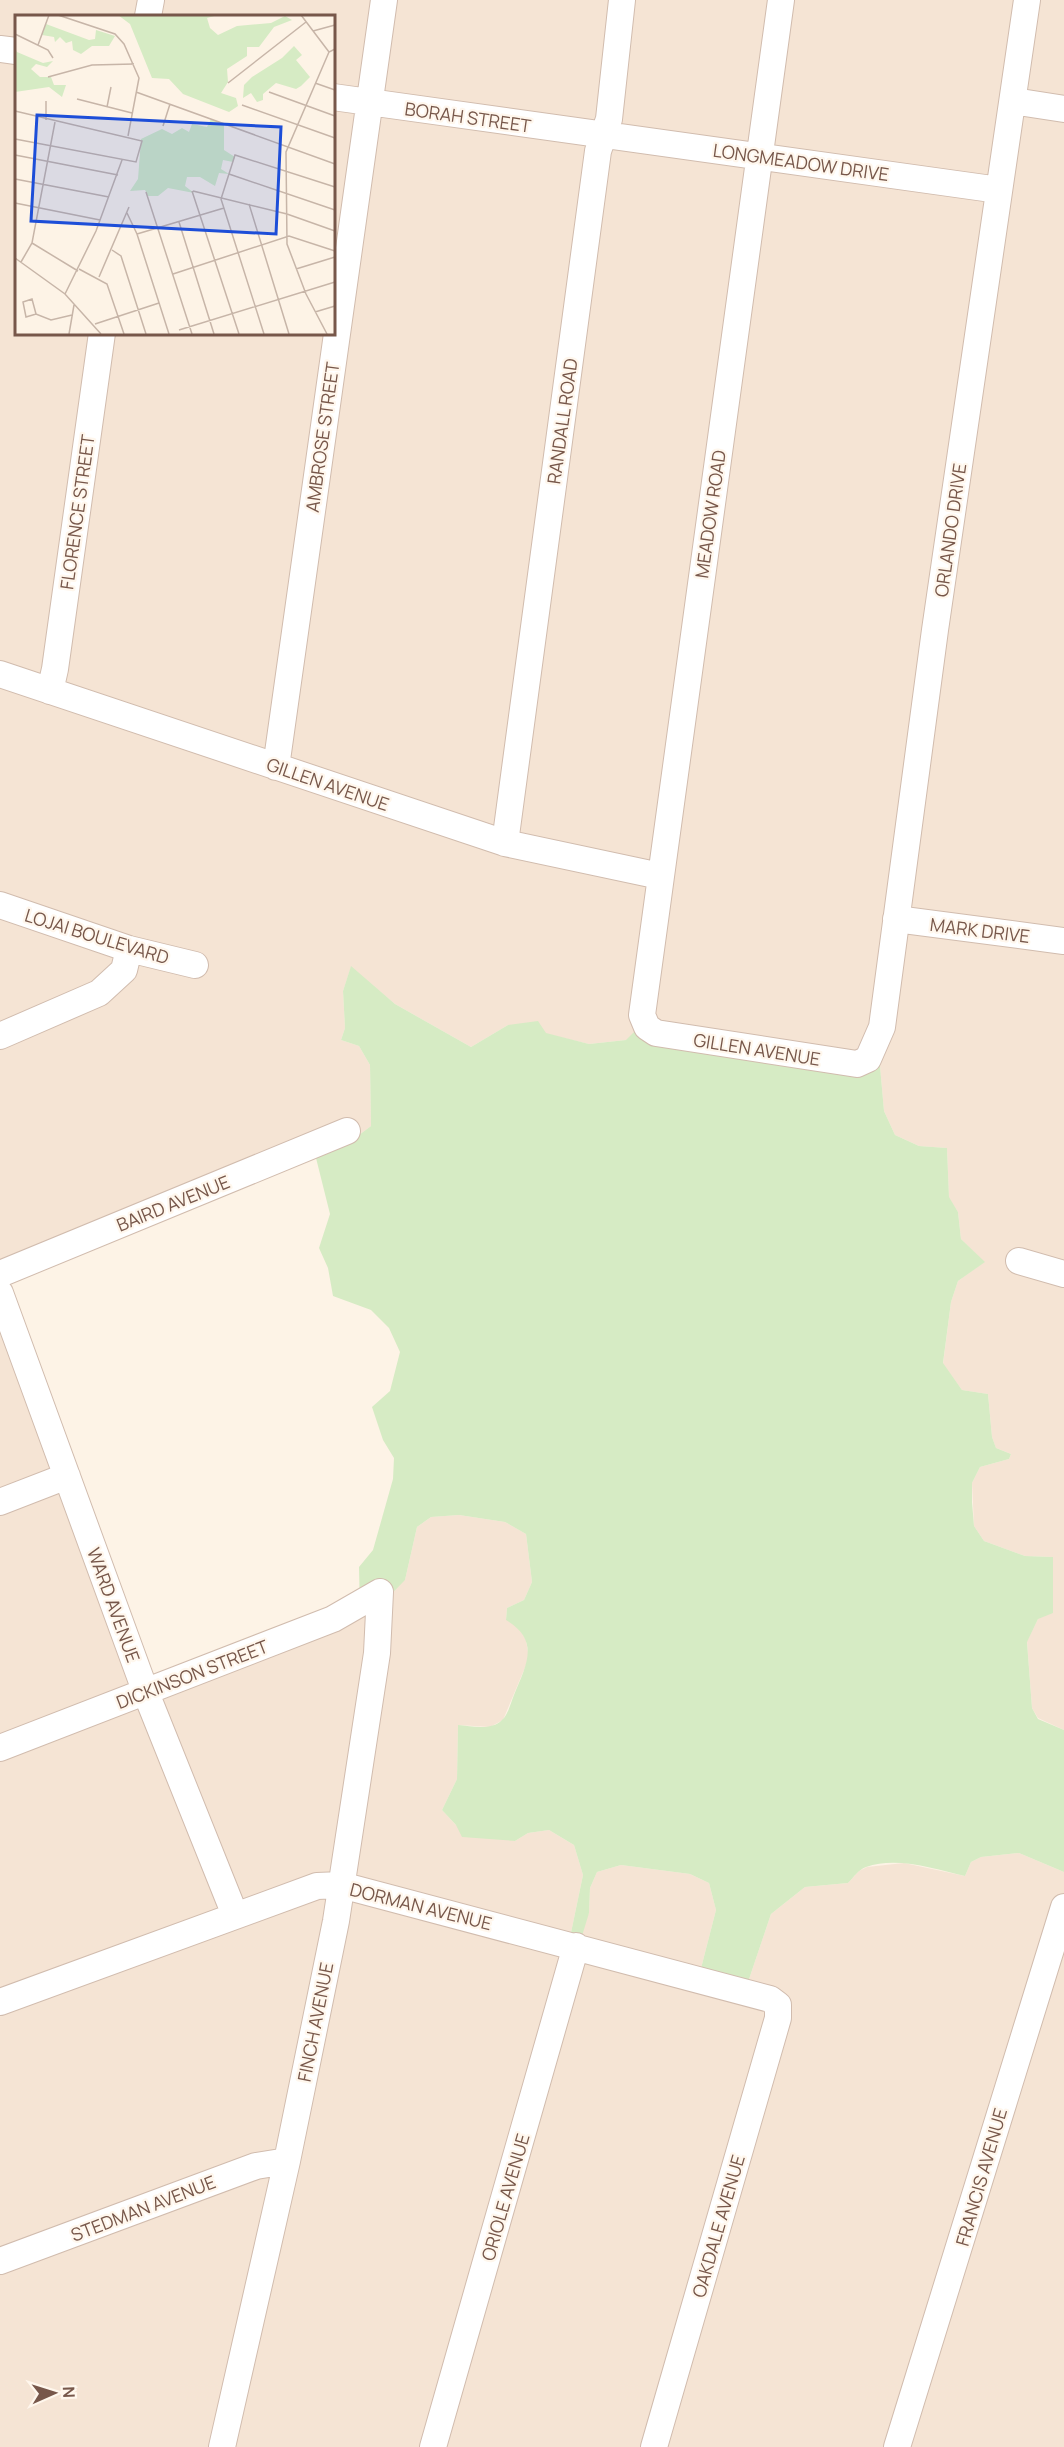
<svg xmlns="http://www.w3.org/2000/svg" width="1064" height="2447" viewBox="0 0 1064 2447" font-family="Manrope,sans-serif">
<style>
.residential{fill:#f5e4d4;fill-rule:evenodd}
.green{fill:#d6ebc4}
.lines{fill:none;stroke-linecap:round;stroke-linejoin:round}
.minor-casing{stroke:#d1bcae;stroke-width:28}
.minor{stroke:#fff;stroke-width:26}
.labels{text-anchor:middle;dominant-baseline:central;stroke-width:4.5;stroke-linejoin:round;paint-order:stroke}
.street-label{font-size:18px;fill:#77574a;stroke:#fff7ed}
.inset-road{fill:none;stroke:#c7b5a8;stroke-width:1.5}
.view{fill:#1d4ed8;fill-opacity:0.15;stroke:#1d4ed8;stroke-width:3}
.inset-edge{fill:none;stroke:#77574a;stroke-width:3}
</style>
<rect width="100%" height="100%" fill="#fdf3e6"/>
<path class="residential" d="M0,0h1064v1730l-26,-12 -6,-10 -5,-67 11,-22 15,-62 -28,-1 -41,-15 -10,-15 -2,-43 8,-16 29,-8 2,-5 -15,-6 -4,-11 -4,-43 -26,-4 -19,-26 8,-62 7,-21 26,-19 -23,-23 -3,-27 -9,-14 -2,-50 -28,-2 -24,-11 -11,-24 -4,-45 -254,-26 -37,4 -81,-19 -37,22 -76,-43 -44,-37 -8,24 2,37 -4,12 18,6 11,19 1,61 -12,9 -42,17 -317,118zM16,16h317v317h-317z
M0,1311l142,375 263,-106 12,-53 14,-10 28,-2 46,7 21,12 6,48 -8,18 -17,8 -1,11 13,8 7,13 3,18 -26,62 -13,7 -32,-2 -1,54 -15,31 14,15 59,16 13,-8 21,-3 25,15 9,30 -15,72 21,-34 1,-25 7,-16 24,-7 69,9 19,9 7,27 -18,70 46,14 27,-80 34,-27 43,-4 11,-12 8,-4 37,-4 61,13 6,-14 10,-5 38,-4 45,19v575h-1064z"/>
<path class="green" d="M351,966l44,38 76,43 37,-22 30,-4 8,12 43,11 37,-4 15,-15 232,32 7,9 4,45 11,24 24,11 28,2 2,49 9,15 3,27 24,23 -27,19 -7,21 -8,61 19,27 26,4 4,43 4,11 15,6 -2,5 -29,8 -8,16v19l2,24 10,15 41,15 28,1v56l-15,6 -11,23 5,66 6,11 26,11v142l-45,-19 -38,4 -10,5 -6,14c-31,-7 -68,-20 -99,-9 -8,3 -12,10 -18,16l-43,4 -34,27 -27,80 -46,-14 18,-70 -7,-27 -19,-9 -69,-9 -24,7 -7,16 -1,25 -11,36 -10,-2 15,-72 -9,-30 -25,-15 -21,3 -13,8 -53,-4 -6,-12 -14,-15 15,-31 1,-54c14,1 33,6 44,-5 6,-5 9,-18 12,-25 12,-30 27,-54 -8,-75l1,-12 17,-8 8,-18 -6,-48 -21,-12 -46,-7 -28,2 -14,10 -12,53 -32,33h-13l-1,-46 14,-17 20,-71 1,-21 -11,-18 -11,-33 18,-16 10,-39 -11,-24 -18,-18 -38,-14 -5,-28 -9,-20 11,-34 -15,-60 44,-19 12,-9 -1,-61 -11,-19 -18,-6 4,-12 -2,-37z"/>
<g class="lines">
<g class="minor-casing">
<path id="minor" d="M781,0l-139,1015 5,12 9,6 201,31 11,-5 14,-32 53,-397 92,-630
M148,16l3,-16
M0,49l16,2
M333,97l666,93
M1013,101l51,8
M0,674l505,169 155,33
M50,691l5,-22 47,-336
M276,767l108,-767
M505,843l93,-692 11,-32 13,-119
M0,905l129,44 66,16
M896,919l168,22
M0,1036l99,-43 25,-23 5,-21
M1019,1261l45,13
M0,1274l347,-143
M0,1293l146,400 89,222
M0,1502l67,-26
M0,1748l333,-129 47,-27
M0,2002l317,-116 24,-1 429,114 8,6v13l-124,429
M0,2261l256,-95 31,-5
M222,2447l65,-286 49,-240 41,-268 3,-61
M433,2447l143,-501
M897,2447l167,-540"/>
</g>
<use href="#minor" class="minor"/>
</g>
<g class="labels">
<g class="street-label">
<text transform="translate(468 117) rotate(8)">BORAH STREET</text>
<text transform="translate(801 162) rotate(8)">LONGMEADOW DRIVE</text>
<text transform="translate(562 421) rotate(-82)">RANDALL ROAD</text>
<text transform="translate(322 437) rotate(-82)">AMBROSE STREET</text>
<text transform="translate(77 512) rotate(-82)">FLORENCE STREET</text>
<text transform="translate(710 514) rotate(-82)">MEADOW ROAD</text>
<text transform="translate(950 530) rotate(-82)">ORLANDO DRIVE</text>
<text transform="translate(328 784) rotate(19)">GILLEN AVENUE</text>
<text transform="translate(980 930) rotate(7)">MARK DRIVE</text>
<text transform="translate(97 936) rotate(17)">LOJAI BOULEVARD</text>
<text transform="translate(757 1049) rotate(9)">GILLEN AVENUE</text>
<text transform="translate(173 1203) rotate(-22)">BAIRD AVENUE</text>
<text transform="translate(114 1605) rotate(70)">WARD AVENUE</text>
<text transform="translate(192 1674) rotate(-21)">DICKINSON STREET</text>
<text transform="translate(421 1906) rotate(14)">DORMAN AVENUE</text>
<text transform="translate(315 2022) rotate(-79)">FINCH AVENUE</text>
<text transform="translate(981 2177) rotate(-74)">FRANCIS AVENUE</text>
<text transform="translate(505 2197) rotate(-74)">ORIOLE AVENUE</text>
<text transform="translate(143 2208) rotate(-21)">STEDMAN AVENUE</text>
<text transform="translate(718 2226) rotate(-74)">OAKDALE AVENUE</text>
</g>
</g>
<g transform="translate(15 15)">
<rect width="320" height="320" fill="#fdf3e6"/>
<path d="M103,0h100l-11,3 3,10 8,7 19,-9 34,-3 14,-7 7,4 -18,7 -15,20h-12v9l-20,13 1,13 -7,11 15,5 2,8 -9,6 -46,-18 -14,-15 -17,-1 -22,-54zM31,9l43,16 6,-1 1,-9 19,6 -6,10h-17l-11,8 -8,-4 -1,-9 -6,2 -6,-6 -5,5 -1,-5 -12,-2zM279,31l8,9 -6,5 14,17 -9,9 -5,3 -20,-6 -13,11v6l-6,2 -6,-9 -8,5 1,-13 8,-8 30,-19zM0,33l2,4 26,11 10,-2 -6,6 -11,-3 -5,5 9,8h11l3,8h12l-4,12 -13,-10 -34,5zM196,104l13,5v26l11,7 -2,5 -10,-2 -2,9 8,5 -10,-1 -4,13 -15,-9h-13l-2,9 9,7 -26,-5 -10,8h-10l-3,-6 -15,1 8,-12 3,-40 21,-10 10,5 10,-6 7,4 3,-8 15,3z" fill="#d6ebc4"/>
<path class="inset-road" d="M43,0l57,19 9,10 15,34 -11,58M286,0l28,37M298,16l22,-6M0,19l33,16 5,8M23,30l11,-30M33,62l44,-12 42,-1M213,68l78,-61M300,68l20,7M121,77l199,72M254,77l66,24M62,84l55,14M31,86v19M227,90l93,33M92,92l4,-20M0,96l127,30 -6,21 -121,-23M148,111l7,-22M0,140l103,20M214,159l106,36M0,164l94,18M177,176l47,143M178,176l94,23 48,17M131,177l46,142M0,188l85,17M234,189l40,130M112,198l10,21 32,100M164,207l35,112M122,219l87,-26M17,228l46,28M97,235l9,6 25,78M0,243l50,36 36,40M6,247l11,-19 23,-121M64,254l28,15 17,50M281,254l39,-12M158,259l116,-38 46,15M84,262l30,-70M50,279l31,-63 26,-71M300,297l20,-6M21,299l-4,-15 -9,3 3,15 10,-3 15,6 21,-5M80,309l64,-21M164,315l156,-48M54,319l5,-29M249,319l-43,-135 14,-44 100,32M312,319l-21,-40 -19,-50 -1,-92 43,-100 6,-3"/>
<path class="view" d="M22,100l244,12 -5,107 -245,-13z"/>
<rect width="320" height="320" class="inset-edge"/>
</g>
<g transform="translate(54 2393) rotate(87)" stroke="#fff7ed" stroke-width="4.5" paint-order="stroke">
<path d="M0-4.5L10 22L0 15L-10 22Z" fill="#77574a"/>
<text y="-9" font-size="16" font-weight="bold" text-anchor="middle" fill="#77574a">N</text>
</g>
</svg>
